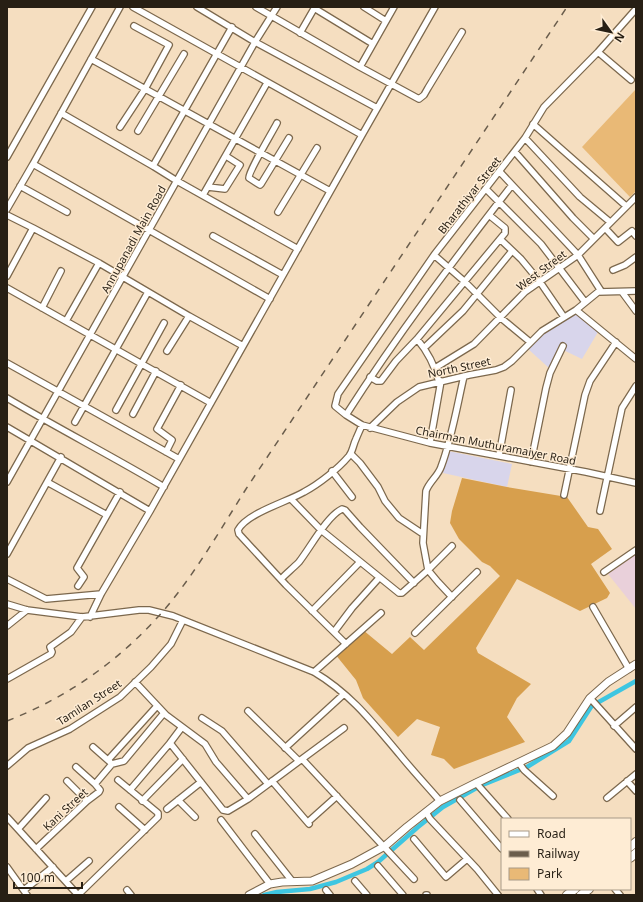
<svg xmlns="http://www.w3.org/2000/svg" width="643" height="902" viewBox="0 0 643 902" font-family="'Noto Sans',sans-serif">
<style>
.commercial{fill:#d8d5eb}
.industrial{fill:#e9d0da}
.green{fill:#e9b976}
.forest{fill:#d79f4d}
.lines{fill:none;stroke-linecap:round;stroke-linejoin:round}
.canal{stroke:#3ec6e1;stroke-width:4.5}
.minor-casing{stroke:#7c684d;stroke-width:8}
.major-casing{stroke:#7c684d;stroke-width:9}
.highway-casing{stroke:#7c684d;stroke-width:10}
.minor{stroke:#fff;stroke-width:5.5}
.major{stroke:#fff;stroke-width:7}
.highway{stroke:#fff;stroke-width:8}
.rail{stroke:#6a5d4c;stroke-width:1.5;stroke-dasharray:7 7;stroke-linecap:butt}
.labels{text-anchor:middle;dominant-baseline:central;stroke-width:3;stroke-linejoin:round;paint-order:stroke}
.street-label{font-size:11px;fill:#271f14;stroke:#feecd4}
</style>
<rect width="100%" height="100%" fill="#f5dec0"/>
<path class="commercial" d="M572,313l4,1 22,18 -16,27 -23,-11 -10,20 -22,-20 19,-18z
M448,451l64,13 -5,23 -64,-14z"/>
<path class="industrial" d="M635,555l1,2v52l-28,-35z"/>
<path class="green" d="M636,89v102l-6,6 -48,-50z"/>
<path class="forest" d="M462,478l45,9 60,10 21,30 10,2 14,20 -21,15 19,29 -3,5 -27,13 -63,-32 -41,69 2,5 53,31 -14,14 -10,19 18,25 -71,27 -10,-10 -13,-4 9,-28 -23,-8 -19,18 -35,-39 -7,-18 -21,-26 28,-24 29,24 18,-17 14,13 76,-74 -10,-10 -8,-4 -23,-23 -9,-16 2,-12z"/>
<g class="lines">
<path class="canal" d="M264,895l13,-3 33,-3 26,-7 31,-13 11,-7 40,-35 25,-20 37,-21 47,-19 42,-26 22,-34 6,-4 39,-22"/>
<g class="minor-casing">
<path id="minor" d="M133,7l229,128
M197,7l58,35 122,66
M256,7l104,60 59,32 5,-4 4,-7 34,-56
M364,7l22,14
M314,8l59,36
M636,9l-38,43 -54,55 -19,31 -91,117 -96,139 -3,12 11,9 16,10 68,18 156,29 50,11
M232,27l-79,139 24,15 121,68
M300,33l15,-26
M598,52l33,28
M91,59l239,132
M360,67l34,-60
M61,113l92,53
M277,123c-5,10 -29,49 -28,55l11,7 1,-1 28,-46
M533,124l93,82
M120,127l25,-38 24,-44 -35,-19
M138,131l46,-77
M525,138l55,59 30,25
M515,152l58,66 21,21
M7,157l85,-150
M33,164l87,-157
M500,172l78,83 23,36
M20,186l47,26
M208,187l17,2 15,-24 -14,-9
M486,189l55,55 44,58
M203,195l64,-112
M7,209l26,-45 237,135
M278,212l39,-64
M7,215l26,13
M605,228l13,14 14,-11 4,5
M213,236l70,39
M500,239l21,20 19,23 24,35
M434,255l30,26 37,37 29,24
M613,270l12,-5 11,-8
M7,276l26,-48 66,35 90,53 54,30
M7,288l204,115
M622,292l14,19
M42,308l19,-37
M576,310l60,49
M66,321l33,-58
M424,348l39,-37 49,-60
M167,351l22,-35
M7,363l172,96
M435,368l39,-24 51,-52 53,-37 58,-58
M370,377l7,4h4l15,-20 21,-22
M439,382c-4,-16 -11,-30 -22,-43l88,-106v-5l-16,-13
M7,398c52,31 105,58 157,89
M116,410l48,-87
M133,414l23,-43
M346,415c51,-80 108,-155 166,-230
M75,422l73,-130
M7,427l143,84
M370,428l27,-26 22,-15 50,-12 27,-5 8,-3 8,-6 30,-30 34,-21 22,-18 38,-1
M430,443l11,-62
M166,452l6,-12 -15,-11 24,-44
M351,454l9,9 18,24 7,14 14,17 24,16
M499,456l12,-66
M531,462l15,-74 4,-15 13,-27
M332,471l20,26
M7,482l248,-440 22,-35
M47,482l60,33 -30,53 7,9 -6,9
M564,495l21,-100 5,-14 26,-39
M291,499l30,31 78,63h3l26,-23 24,-24
M600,511l22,-103 14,-22
M107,515l13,-23
M7,554l54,-97
M604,572l32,-22
M7,579l39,20 55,-5
M281,579c6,-6 12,-11 18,-17 11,-14 28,-46 43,-53l3,1 15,17 54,56
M452,597l-14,-15 -10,-12 -5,-27 3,-52c3,-9 12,-15 15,-24 11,-29 16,-61 23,-91
M7,604l20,6 55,7 57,-7h10l24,6 141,56c37,22 59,51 86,83 13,16 27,31 40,46
M593,607l36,62
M312,611l48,-49
M90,617l11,-23 49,-83 212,-376 73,-128
M7,626l20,-16
M334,632l18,-24 27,-30
M415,633l62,-61
M346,644l-60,-59 -47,-51 -1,-4c9,-17 49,-28 66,-38 15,-8 34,-23 45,-36 4,-5 4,-11 7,-17 2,-5 4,-9 6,-14
M314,672l67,-59
M7,679l44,-25 1,-2 -2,-5 21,-15 11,-15
M135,682l31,33 39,29 11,18 32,37 54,-40 112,120
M590,698l46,51
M248,711l51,50
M202,718l20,13 46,53
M614,726l22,-19
M182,727l-12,16 53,67 5,1 20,-12
M93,747l17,15
M285,748l59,-54
M302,759l42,-31
M108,760l49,-54
M519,763l5,7 29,26
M112,764l12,-3 40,-48
M7,766l21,-18 42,-19 50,-32 31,-30 20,-23 12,-24
M76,767l19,17
M67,781l20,20
M272,781l37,43
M627,781l9,10
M476,783l32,36
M130,790l40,-47
M607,798l29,-24
M178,800l17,17
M460,800l42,49
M142,801l41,-42
M119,807l26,23
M167,809l34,-27
M426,812l4,7 47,50 21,26
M7,817l71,78
M221,820l49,64
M308,822l29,-26
M19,828l27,-30
M255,834l37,47
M414,839l32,38 21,-18
M36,849l51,-48 12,-9 1,-2 -5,-6 17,-20
M378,866l25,29
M7,867l20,28
M66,881l23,-20
M355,881l12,14
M537,889l4,6
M615,889l5,6
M24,890l29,-23
M127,890l4,5
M326,890l4,5
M78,895l80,-78v-4l-40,-33
M426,895h1"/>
</g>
<g class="major-casing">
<path id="major" d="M249,895l21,-11 12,-2 30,-1 40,-17 33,-18 22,-19 33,-26 36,-18 77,-37 14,-13 23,-35 18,-16 28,-18"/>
</g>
<g class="highway-casing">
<path id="highway" d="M630,847l6,-5
M630,858l6,-5
M567,895l8,-6
M581,895l8,-6"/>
</g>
<use href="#minor" class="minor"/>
<use href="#major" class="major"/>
<use href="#highway" class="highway"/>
<path class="rail" d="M7,721c64,-25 119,-65 163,-118 29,-36 52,-76 76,-114l321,-482"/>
</g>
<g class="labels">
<g class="street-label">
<text transform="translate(469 195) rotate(-52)">Bharathiyar Street</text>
<text transform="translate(133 239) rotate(-61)">Annupanadi Main Road</text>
<text transform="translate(541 270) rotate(-37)">West Street</text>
<text transform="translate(459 367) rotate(-12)">North Street</text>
<text transform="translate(496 445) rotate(11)">Chairman Muthuramaiyer Road</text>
<text transform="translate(89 702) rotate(-33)">Tamilan Street</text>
<text transform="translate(65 809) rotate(-43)">Kani Street</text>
</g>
</g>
<rect width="643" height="902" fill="none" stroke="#271f14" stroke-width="16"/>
<rect x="501" y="818" width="130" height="72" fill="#feecd4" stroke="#a89a87"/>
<rect x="509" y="831" width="20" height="6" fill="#ffffff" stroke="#a89a87"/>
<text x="537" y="838" font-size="12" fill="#271f14">Road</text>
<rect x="509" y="851" width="20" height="6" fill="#6a5d4c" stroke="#a89a87"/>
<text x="537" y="858" font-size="12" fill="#271f14">Railway</text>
<rect x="509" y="868" width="20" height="12" fill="#e9b976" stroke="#a89a87"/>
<text x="537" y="878" font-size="12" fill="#271f14">Park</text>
<g transform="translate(611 32) rotate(123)" stroke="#feecd4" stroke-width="3" paint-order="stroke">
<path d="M0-3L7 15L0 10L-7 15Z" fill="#271f14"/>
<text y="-6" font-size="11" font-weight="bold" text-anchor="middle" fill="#271f14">N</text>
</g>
<path d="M14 882v6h68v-6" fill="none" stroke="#271f14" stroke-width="2"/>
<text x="20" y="882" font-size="12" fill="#271f14" stroke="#feecd4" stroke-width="3" paint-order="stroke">100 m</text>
</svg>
